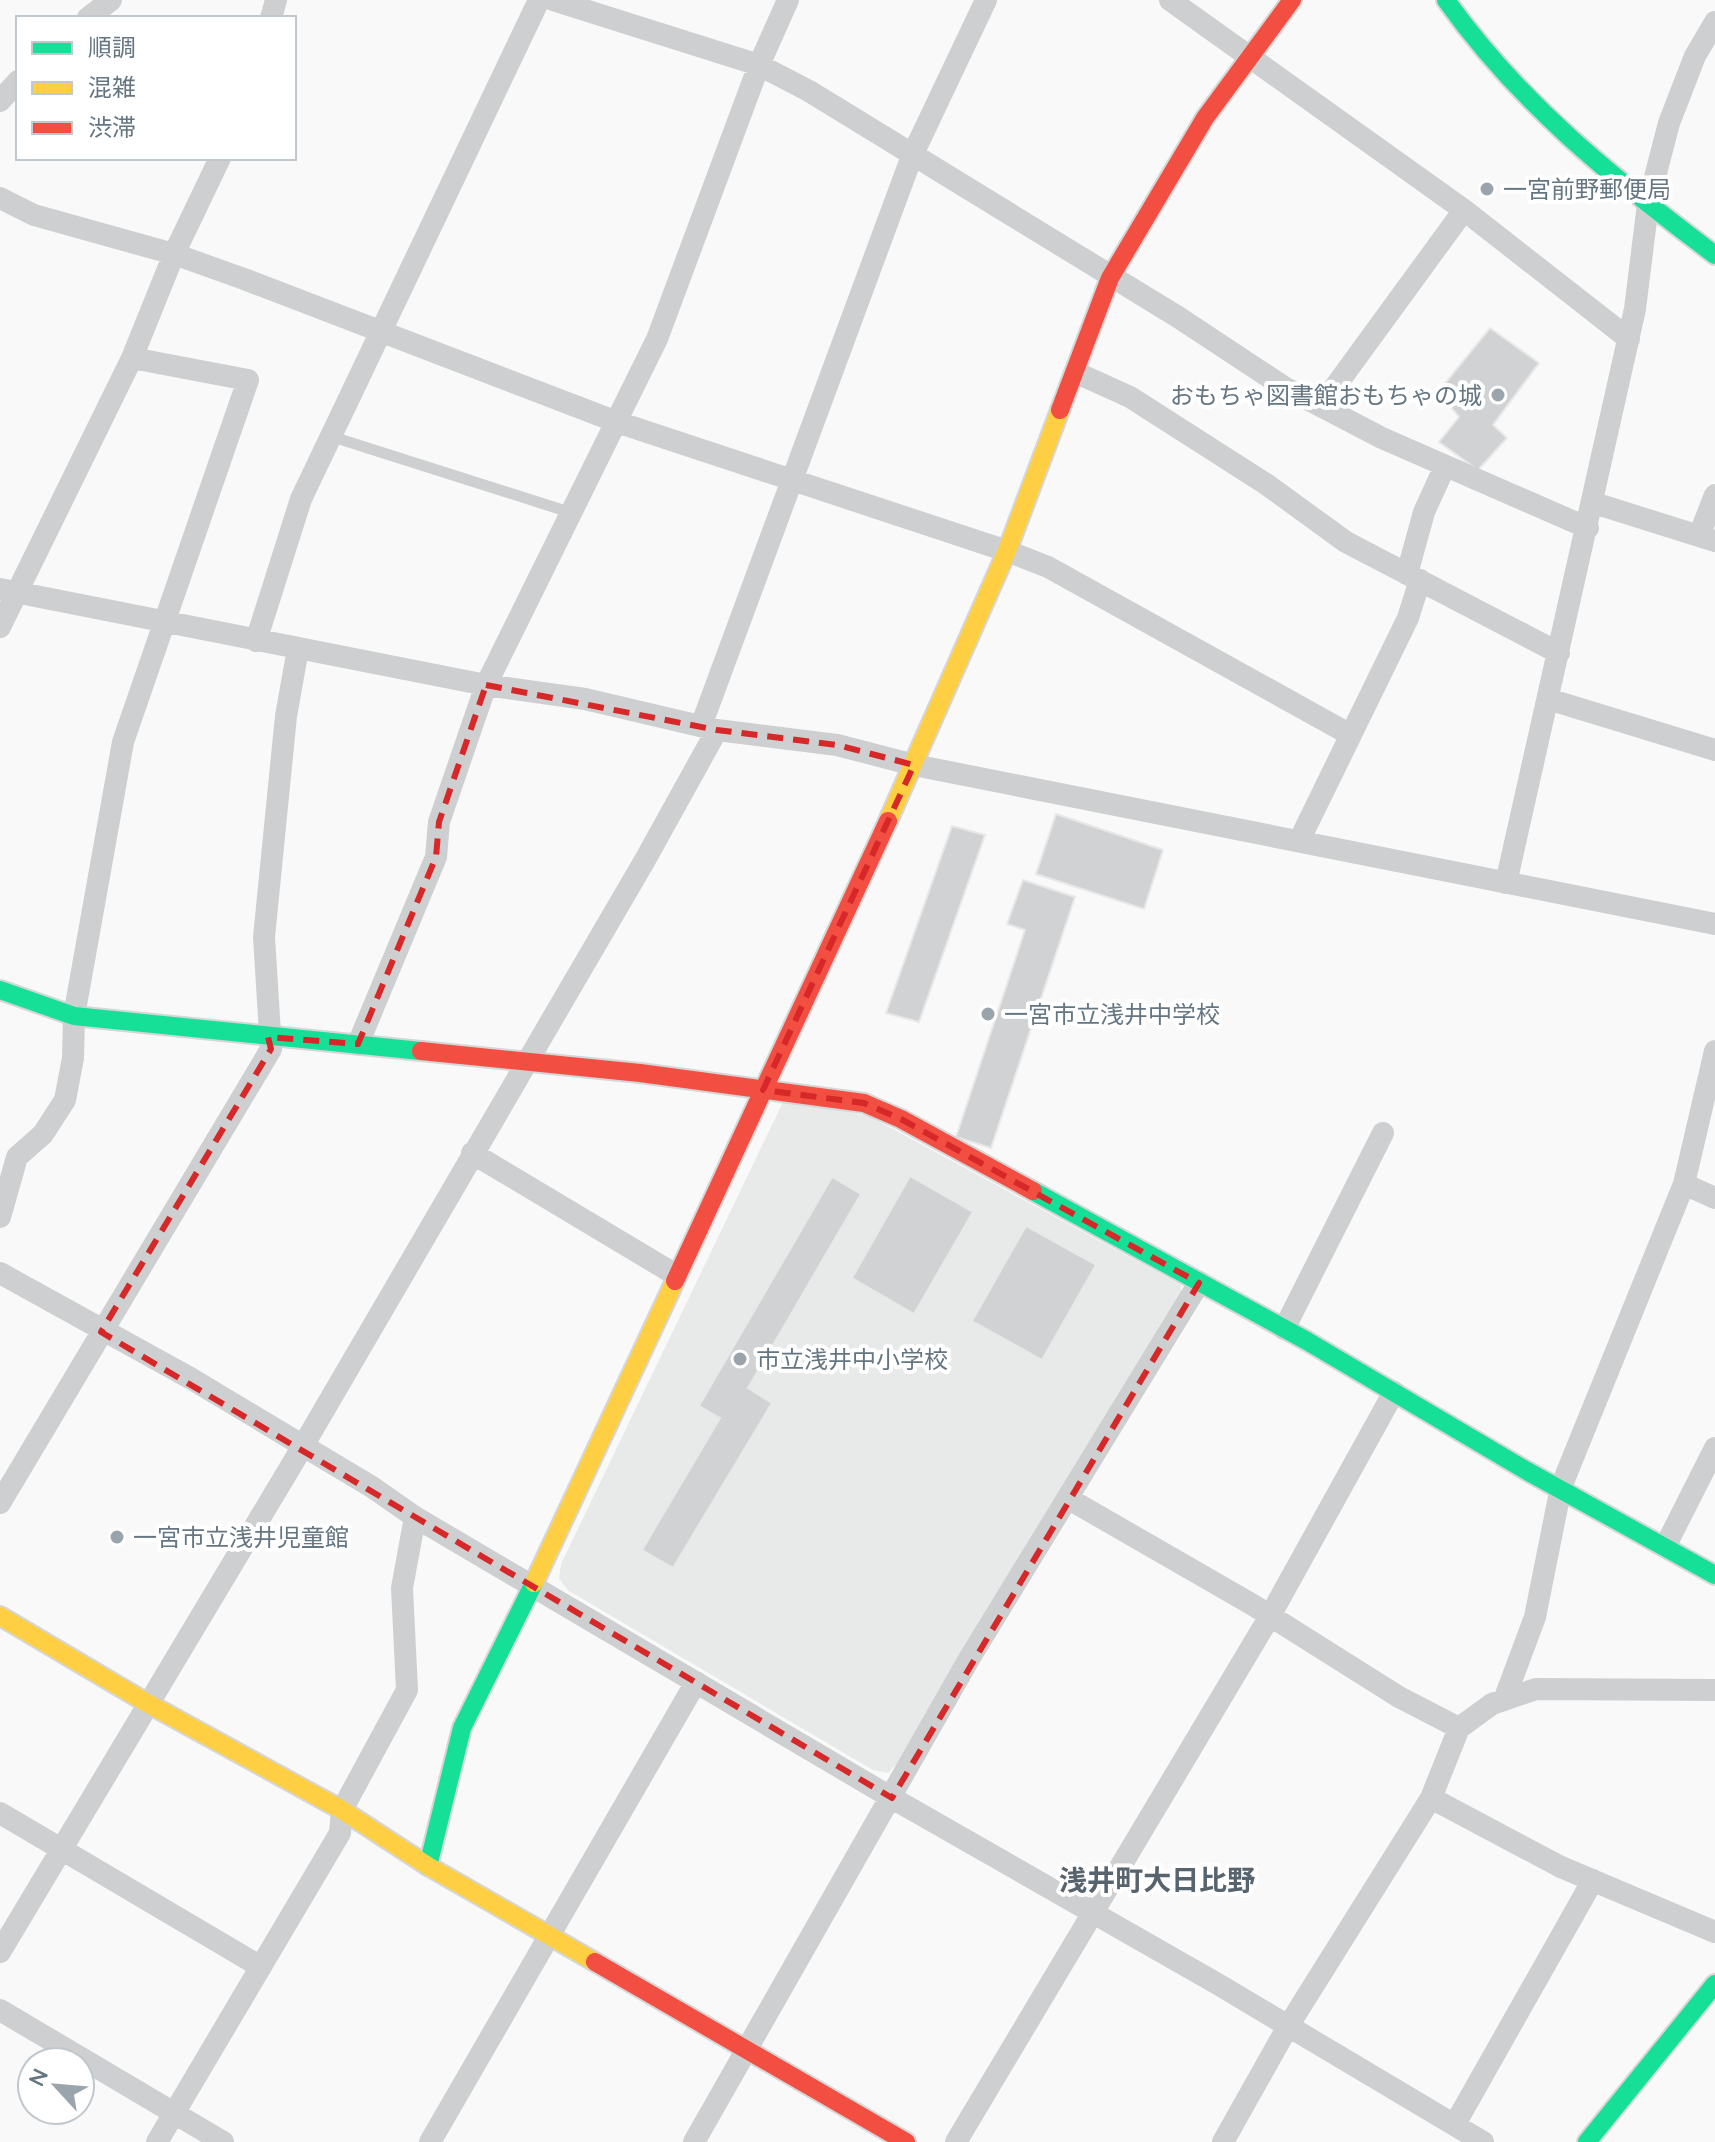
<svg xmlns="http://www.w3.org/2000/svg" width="1715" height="2142" viewBox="0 0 1715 2142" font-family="Quicksand,'Noto Sans JP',sans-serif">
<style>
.built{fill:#e8e9e9}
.building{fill:#d0d2d3;stroke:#e8e8e8;stroke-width:2}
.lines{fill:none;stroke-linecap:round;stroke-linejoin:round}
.fast-casing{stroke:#d5d6d7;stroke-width:22}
.slow-casing{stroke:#d5d6d7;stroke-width:22}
.jam-casing{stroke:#d5d6d7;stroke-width:22}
.lane{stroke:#cecfd0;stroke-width:11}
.street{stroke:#cecfd0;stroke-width:22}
.fast{stroke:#16e098;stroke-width:18}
.slow{stroke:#ffcf43;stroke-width:18}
.jam{stroke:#f24e42;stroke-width:18}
.marked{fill:none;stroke:#d62828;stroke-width:6;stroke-dasharray:16 10;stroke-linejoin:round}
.poi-dot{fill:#99a4ac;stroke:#fff;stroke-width:3}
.labels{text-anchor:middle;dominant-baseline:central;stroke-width:8;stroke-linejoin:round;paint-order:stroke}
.poi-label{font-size:24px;fill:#657683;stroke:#fff;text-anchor:start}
.quarter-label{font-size:28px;font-weight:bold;fill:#57646e;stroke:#fff}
</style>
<rect width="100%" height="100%" fill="#f9f9f9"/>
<path class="built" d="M784,1100l85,16 312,169v15l-280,459 -13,14 -15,-3 -304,-179 -10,-12 2,-15z"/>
<path class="building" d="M1490,328l49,35 -46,62 14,13 -29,32 -39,-28 20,-25 -8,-10 7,-7 -16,-13z
M1056,814l107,36 -19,59 -108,-35z
M952,826l33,9 -66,187 -33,-9z
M1023,880l52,17 -84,251 -35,-11 69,-207 -18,-6z
M910,1176l63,36 -59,102 -62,-36z
M832,1177l29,17 -113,194 24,15 -99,165 -31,-18 78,-132 -21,-12z
M1026,1226l70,39 -54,95 -70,-39z"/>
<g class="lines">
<g class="fast-casing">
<path id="fast" d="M1446,0c74,104 168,179 269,255
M0,990l74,26 347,35
M1033,1191l274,150 220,130 188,104
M428,1866l34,-138 72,-145
M1587,2142l128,-158"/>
</g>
<g class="slow-casing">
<path id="slow" d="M888,821l119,-270 53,-141
M534,1583l141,-302
M0,1616l147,87 195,107 86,56 167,96"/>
</g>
<g class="jam-casing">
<path id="jam" d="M1060,410l50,-132 95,-160 87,-118
M421,1051l219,22 224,30 37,16 132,72
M675,1281l213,-460
M595,1962l311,180"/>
</g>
<path class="lane" d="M330,436l239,76"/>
<path class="street" d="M553,0l206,65 50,26 369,226 106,70 98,51 206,90
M1170,0l294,210 165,129
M88,18l23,-18
M271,18l5,-18
M0,101l18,-20
M0,198l34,17 140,39 70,25 373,143 390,129 41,16 301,167
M1077,373l53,24 136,87 80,58 213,111
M1321,406l143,-196
M1594,503l121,38
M1699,536l16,-41
M1407,574l17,-62 21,-46
M0,589l486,96 99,14 132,31 120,15 77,20 801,159
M0,627l132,-269 42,-104 46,-96
M256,641l45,-142 238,-499
M1548,699l167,51
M701,726l211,-570 74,-156
M1299,841l109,-223 12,-38
M1506,883l129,-574 13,-105 21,-81 26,-67 20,-34
M358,1044l78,-187 3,-35 47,-137 171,-346 102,-274 29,-65
M472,1153l204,122
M1684,1184l31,14
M0,1217l17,-60 26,-23 22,-34 8,-42 1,-42 49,-274 125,-362 -116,-22
M0,1273l190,105 182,109 43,30 477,281 324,185 267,159
M1284,1329l99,-196
M1069,1499l184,106 146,92 60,31
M0,1503l271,-454 -7,-112 22,-221 12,-67
M1666,1545l49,-97
M1504,1700l31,-83 26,-130 123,-303 31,-133
M1431,1798l130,69 154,65
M0,1813l261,154
M0,1952l303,-506 342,-586 72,-130
M0,2010l223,132
M1455,2124l138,-244
M157,2142l183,-309 2,-23 65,-120 -5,-102 13,-71
M430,2142l266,-460
M694,2142l275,-483 230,-376
M956,2142l314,-526 124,-224
M1223,2142l64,-114 144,-230 28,-70 33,-24 44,-15 179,1"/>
<use href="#fast" class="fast"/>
<use href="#slow" class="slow"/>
<use href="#jam" class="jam"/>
</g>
<path class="marked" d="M486,685l231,45 120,15 77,20 -151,325 101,13 37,16 298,164 -307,515 -791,-466 170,-283 -3,-12 90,7 78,-187 3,-35z"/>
<g class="poi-dot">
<circle cx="1487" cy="189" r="8"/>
<circle cx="1498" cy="395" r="8"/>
<circle cx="988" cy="1014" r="8"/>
<circle cx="740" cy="1359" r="8"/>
<circle cx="117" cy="1537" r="8"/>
</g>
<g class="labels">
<g class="poi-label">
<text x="1503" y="189">一宮前野郵便局</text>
<text x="1482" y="395" text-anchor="end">おもちゃ図書館おもちゃの城</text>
<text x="1004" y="1014">一宮市立浅井中学校</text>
<text x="756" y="1359">市立浅井中小学校</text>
<text x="133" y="1537">一宮市立浅井児童館</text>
</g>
<g class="quarter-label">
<text x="1157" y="1879">浅井町大日比野</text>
</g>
</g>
<rect x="16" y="16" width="280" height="144" fill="#ffffff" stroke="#c1c8cd" stroke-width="2"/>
<rect x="32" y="42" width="40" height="12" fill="#16e098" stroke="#c1c8cd" stroke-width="2"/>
<text x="88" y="56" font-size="24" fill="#657683">順調</text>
<rect x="32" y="82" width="40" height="12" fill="#ffcf43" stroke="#c1c8cd" stroke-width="2"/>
<text x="88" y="96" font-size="24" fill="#657683">混雑</text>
<rect x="32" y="122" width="40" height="12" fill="#f24e42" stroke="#c1c8cd" stroke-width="2"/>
<text x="88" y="136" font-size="24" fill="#657683">渋滞</text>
<g transform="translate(56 2086) rotate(296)"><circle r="38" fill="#ffffff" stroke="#c1c8cd" stroke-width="2"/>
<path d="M0-6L14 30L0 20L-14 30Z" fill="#99a4ac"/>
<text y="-12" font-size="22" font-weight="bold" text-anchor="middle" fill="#657683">N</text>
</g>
</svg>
